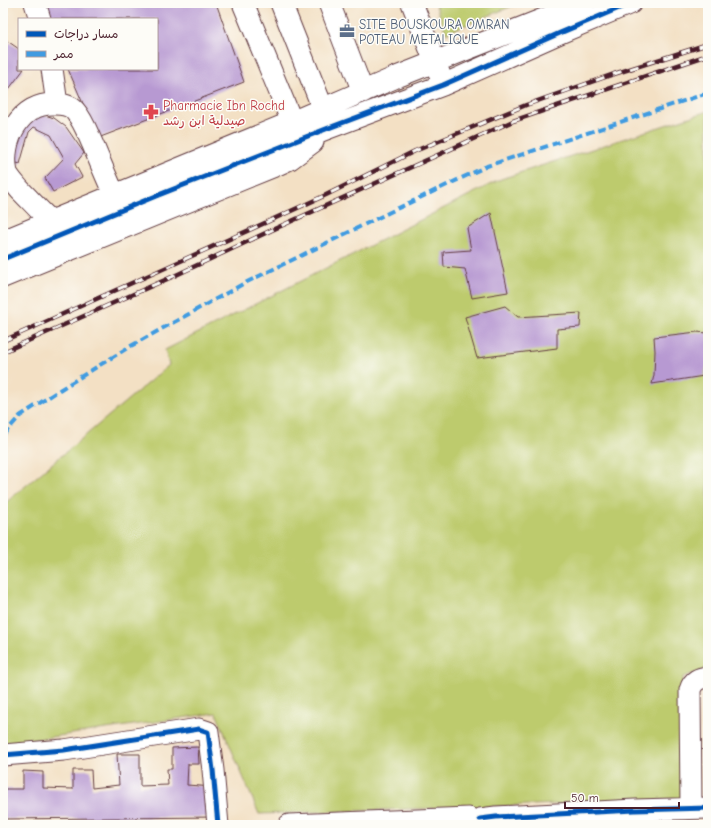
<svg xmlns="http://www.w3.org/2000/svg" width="711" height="828" viewBox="0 0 711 828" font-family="'Comic Neue','Playpen Sans Arabic',sans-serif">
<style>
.green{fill:#bdcb6d;stroke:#84754c}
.building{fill:#b799d2}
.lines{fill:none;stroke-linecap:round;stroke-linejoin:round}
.minor-casing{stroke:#633c42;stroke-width:23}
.minor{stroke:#fff;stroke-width:21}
.rail-casing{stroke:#4a1f2b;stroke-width:4.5}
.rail{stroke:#fdfcf7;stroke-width:3;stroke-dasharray:9;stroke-linecap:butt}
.quiet{stroke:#409be1;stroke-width:4;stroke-dasharray:8 4;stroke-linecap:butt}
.cycleway-casing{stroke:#fdfcf7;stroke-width:8}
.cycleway{stroke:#0057b8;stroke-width:5}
.labels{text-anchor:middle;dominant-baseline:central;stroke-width:3;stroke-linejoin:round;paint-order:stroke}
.service-label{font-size:13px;fill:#4e5e75;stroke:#fdfcf7;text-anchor:start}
.health-label{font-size:13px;fill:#be3a42;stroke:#fdfcf7;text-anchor:start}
</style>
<rect width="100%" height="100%" fill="#fdfcf7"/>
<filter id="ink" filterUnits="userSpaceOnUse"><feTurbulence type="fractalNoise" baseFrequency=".025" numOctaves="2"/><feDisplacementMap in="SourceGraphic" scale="8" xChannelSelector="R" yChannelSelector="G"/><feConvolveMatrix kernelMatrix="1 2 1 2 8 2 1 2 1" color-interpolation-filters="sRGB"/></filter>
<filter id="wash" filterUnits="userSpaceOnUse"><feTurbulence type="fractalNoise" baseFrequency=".012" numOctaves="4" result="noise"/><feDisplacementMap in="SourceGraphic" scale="16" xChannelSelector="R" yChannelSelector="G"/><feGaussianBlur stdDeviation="0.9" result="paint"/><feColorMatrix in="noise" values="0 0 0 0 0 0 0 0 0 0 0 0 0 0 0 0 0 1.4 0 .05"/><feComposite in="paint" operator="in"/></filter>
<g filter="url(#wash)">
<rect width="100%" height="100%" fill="#f3e0c4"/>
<path class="green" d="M435,3h85l-74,30z
M708,111v558l-25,8 -2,123 -422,14 -43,-101 -213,31v-239l166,-140 -4,-15 336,-171z"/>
<g id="blocks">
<path class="building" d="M40,3h176l28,79 -146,56 -30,-69h89v-50h-110z
M3,38l16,11v20h5l-21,28z
M39,113l15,5 12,9 18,26 -9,11 7,13 -29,15 -8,-14 19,-20 -13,-23 -17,-8 -5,5 -9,32 -13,-4 8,-31z
M491,213l17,79 -36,6 -7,-29 -21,-2 -1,-15 28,-2 -4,-22z
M505,306l13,11 63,-4 -1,14 -23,2v19l-80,10 -12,-41z
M697,332l11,1v27l-4,16 -52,8 2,-9 1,-24 -1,-14z
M198,747l1,17h-11l-1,21 26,2 4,30 -214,2v-30h20v-18l20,1v16l30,1v-19h18l1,18 27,-3 -2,-31h23v32l28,-1 -1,-16h5v-21z"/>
</g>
</g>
<g filter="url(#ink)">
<use href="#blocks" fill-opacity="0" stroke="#633c42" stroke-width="1"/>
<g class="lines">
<g class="minor-casing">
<path id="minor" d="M35,3l5,16
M243,3l49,119
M281,3l42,106
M329,3l34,89
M412,3l28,72
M52,69l5,35
M52,222c-11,-10 -21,-21 -32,-32 -4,-5 -10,-11 -13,-17 -7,-33 14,-71 48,-69 7,0 15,1 20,7 8,9 13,23 18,34 7,17 14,34 22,51
M3,241l289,-119 102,-44 190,-75
M3,259l153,-63 170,-67 117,-44 117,-52 71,-30
M3,277l274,-112 13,-6 23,-17
M3,755l61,-5 135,-21 9,3 5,38 5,55
M691,808l-1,-118c3,-10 9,-12 18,-13
M480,819l16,-2 139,-7 73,-2
M289,825l180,-7"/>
</g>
<use href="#minor" class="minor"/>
<g class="rail-casing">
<path id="rail" d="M3,341l253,-114 70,-32 89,-44 111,-46 88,-31 94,-30
M3,352l171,-76 98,-46 241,-109 195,-66"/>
</g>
<use href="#rail" class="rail"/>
<path class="quiet" d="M3,435l17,-19 41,-27 68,-42 114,-63 147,-72 97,-46 221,-73"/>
<g class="cycleway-casing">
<path id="cycleway" d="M3,259l153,-63 170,-67 117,-44 117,-52 71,-30
M3,755l61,-5 135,-21 9,3 5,38 5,55
M480,819l16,-2 139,-7 73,-2"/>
</g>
<use href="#cycleway" class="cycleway"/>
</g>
</g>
<defs>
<g id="office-bare" transform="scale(1.2)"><path d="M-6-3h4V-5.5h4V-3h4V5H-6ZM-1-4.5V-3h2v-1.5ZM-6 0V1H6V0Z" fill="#5c6f8a" stroke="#fdfcf7" stroke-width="2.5" paint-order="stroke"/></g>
<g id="pharmacy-bare" transform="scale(1.2)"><path d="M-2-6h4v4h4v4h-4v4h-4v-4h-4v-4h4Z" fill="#e0444e" stroke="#fdfcf7" stroke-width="2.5" paint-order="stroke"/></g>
</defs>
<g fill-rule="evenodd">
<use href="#office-bare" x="347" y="31"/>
<use href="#pharmacy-bare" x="151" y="112"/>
</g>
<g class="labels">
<g class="service-label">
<text x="359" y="24">SITE BOUSKOURA OMRAN<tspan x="359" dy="15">POTEAU METALIQUE</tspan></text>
</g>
<g class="health-label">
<text x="163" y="105">Pharmacie Ibn Rochd<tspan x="163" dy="15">صيدلية ابن رشد</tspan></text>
</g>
</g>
<rect width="711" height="828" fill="none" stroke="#fdfcf7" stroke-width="16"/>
<rect x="18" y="18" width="140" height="52" fill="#fdfcf7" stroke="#b5a4a5"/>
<rect x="26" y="31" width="20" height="6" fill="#0057b8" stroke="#b5a4a5"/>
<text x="54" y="38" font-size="12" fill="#4a1f2b">مسار دراجات</text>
<rect x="26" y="51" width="20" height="6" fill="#409be1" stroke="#b5a4a5"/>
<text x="54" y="58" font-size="12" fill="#4a1f2b">ممر</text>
<path d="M565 802v6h114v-6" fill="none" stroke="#4a1f2b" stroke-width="2"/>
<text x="571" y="802" font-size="12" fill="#4a1f2b" stroke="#fdfcf7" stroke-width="3" paint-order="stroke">50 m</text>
</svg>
